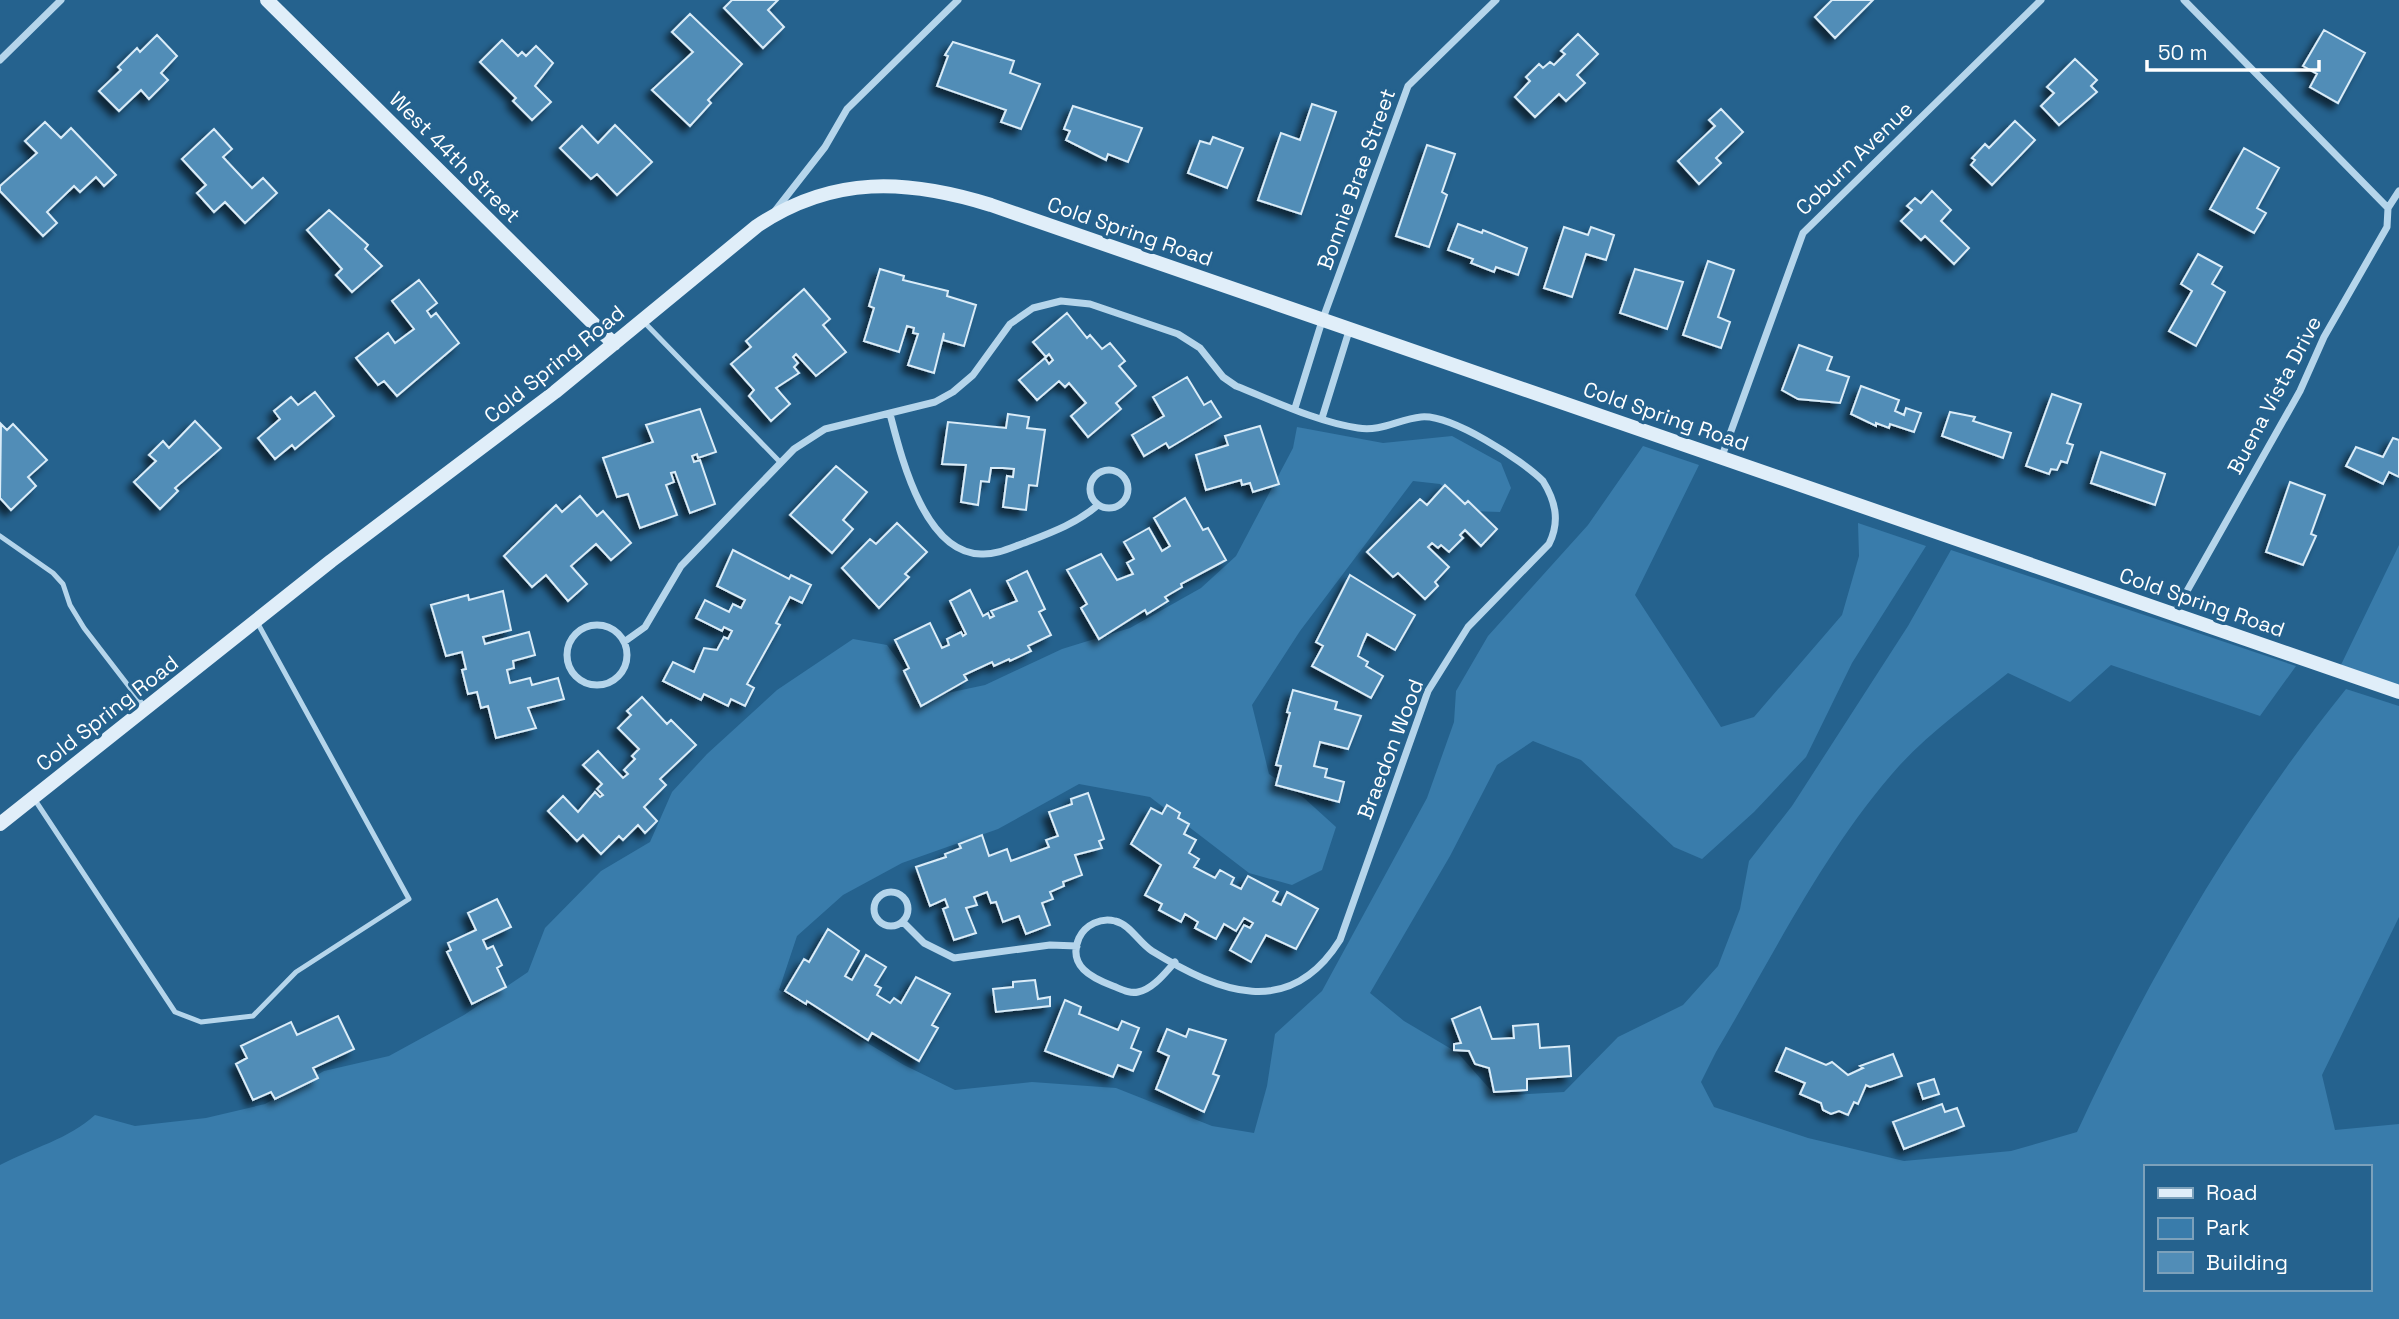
<svg xmlns="http://www.w3.org/2000/svg" width="2399" height="1319" viewBox="0 0 2399 1319" font-family="'Space Grotesk',sans-serif">
<style>
.green{fill:#397cab;fill-rule:evenodd}
.building{fill:#518db7;stroke:#daecf8;stroke-width:2;filter:url(#shadow)}
.lines{fill:none;stroke-linecap:round;stroke-linejoin:round}
.lane{stroke:#b5d5eb;stroke-width:5}
.street{stroke:#b5d5eb;stroke-width:7}
.secondary{stroke:#e0eef9;stroke-width:14}
.labels{text-anchor:middle;dominant-baseline:central;stroke-width:7;stroke-linejoin:round;paint-order:stroke}
.street-label{font-size:21px;fill:#fff;stroke:#25628e}
</style>
<defs>
<filter id="shadow"><feDropShadow dx="-6" dy="6" stdDeviation="3.5" flood-color="#0009"/></filter>
</defs>
<rect width="100%" height="100%" fill="#25628e"/>
<path class="green" d="M1297,427l86,16 69,-7 49,27 10,25 -11,24 -29,-1 -31,-27 -27,-3 -113,150 -48,74 17,69 35,24 32,29 -14,43 -30,15 -43,-12 -99,-76 -71,-13 -81,45 -96,34 -59,32 -46,41 -18,54 125,75 51,25 77,-8 84,6 96,38 42,7 13,-47 8,-52 47,-43 105,-193 27,-76 2,-31 32,-55 100,-111 55,-79 56,19 -64,130 86,132 33,-10 88,-102 17,-59 -1,-33 68,23 -74,117 -46,94 -52,55 -52,47 -28,-12 -93,-87 -48,-19 -36,24 -47,91 -80,137 34,28 54,32 38,43 68,-4 54,-55 65,-32 35,-39 22,-57 9,-48 43,-55 116,-180 43,-76 345,116 -36,50 -149,-51 -41,37 -62,-29c-37,30 -77,58 -109,93 -75,84 -126,190 -183,286l-15,30 13,25 94,31 96,23 107,-10 66,-19c72,-156 161,-309 269,-443l53,17v211l-77,158 13,55 64,-6v195h-2399v-154c32,-17 69,-26 95,-50l40,11 71,-8 59,-14 59,-33 65,-15 75,-41 64,-43 17,-44 56,-57 49,-29 22,-50 35,-38 70,-64 76,-51 34,6 32,44 19,6 47,-10 77,-36 68,-21 71,-40 35,-32 57,-108zM2145,1167h224v122h-224z
M2399,545v140l-61,-14z"/>
<path class="building" d="M732,0h46l-10,10 16,17 -21,21 -39,-40z
M1832,0h41l-38,38 -20,-21z
M690,14l52,50 -34,36 3,3 -21,23 -38,-36 41,-38 -21,-20z
M2324,30l41,23 -27,50 -28,-16 7,-13 -14,-8z
M1578,34l20,20 -21,21 8,8 -19,18 -7,-7 -24,23 -20,-20 15,-16 -4,-4 13,-13 4,4 7,-6 4,3 11,-11 -4,-3z
M157,35l20,21 -16,17 7,7 -19,19 -8,-9 -22,21 -20,-20 22,-21 -3,-3 19,-19 3,4z
M502,40l16,16 4,-4 4,4 10,-10 17,17 -18,23 16,16 -19,18 -19,-19 3,-3 -36,-36z
M953,42l61,19 -4,12 30,11 -19,45 -20,-7 5,-12 -69,-24 11,-30 -3,-1z
M2075,59l22,21 -6,6 6,6 -38,33 -18,-19 13,-13 -7,-6z
M1312,104l24,8 -35,102 -43,-14 23,-67 19,7z
M1073,106l69,22 -14,34 -20,-8 -2,6 -40,-20 4,-9 -6,-2z
M1721,109l22,23 -27,26 5,5 -22,21 -21,-23 37,-35 -6,-6z
M2015,121l20,19 -43,45 -21,-20 4,-5 -3,-2 13,-14 4,4z
M45,122l16,16 10,-10 45,47 -12,11 -8,-9 -16,15 -6,-6 -27,26 10,11 -14,13 -43,-45v-5l37,-33 -12,-12z
M615,125l37,37 -35,33 -20,-21 -6,5 -31,-31 22,-22 16,17z
M214,129l18,20 -9,8 29,31 11,-10 14,15 -32,30 -20,-21 -11,10 -17,-19 9,-8 -24,-26z
M1213,137l30,11 -16,40 -39,-15 12,-32 10,3z
M1427,145l28,9 -13,38 5,3 -18,52 -33,-11z
M2244,148l35,20 -22,40 9,5 -12,20 -44,-24z
M1932,191l19,19 -10,11 28,27 -15,16 -29,-28 -4,4 -20,-19 11,-11 -5,-4 8,-8 6,5z
M329,210l39,35 -3,4 17,17 -30,26 -16,-17 6,-6 -35,-39z
M1458,224l24,9 1,-3 44,18 -9,27 -22,-8 -2,5 -23,-9 2,-4 -25,-9z
M1564,227l24,8 3,-8 23,8 -8,25 -20,-6 -14,43 -28,-9z
M2198,254l24,13 -10,17 13,8 -29,54 -27,-15 23,-40 -11,-7z
M1708,261l26,9 -16,47 12,5 -9,26 -38,-13z
M880,269l24,7 -1,4 45,11 -1,5 29,9 -12,41 -21,-6 1,-7 -10,40 -26,-8 10,-31 -5,-1 1,-5 -7,-2 -8,26 -35,-11 10,-33 -5,-2z
M1635,269l48,13 -16,47 -47,-16z
M419,280l18,23 -10,8 4,6 5,-4 23,30 -62,53 -13,-15 -6,4 -22,-27 32,-25 7,10 19,-14 -22,-28z
M804,289l26,30 -7,6 23,27 -30,24 -20,-22 -3,3 5,6 -4,4 5,6 -23,15 14,16 -19,17 -22,-25 5,-6 -23,-26 20,-17 -5,-6z
M1067,313l20,25 3,-3 12,14 8,-6 15,18 -6,5 17,20 -20,17 5,6 -33,28 -17,-21 15,-13 -17,-20 -4,4 -6,-6 -22,19 -18,-20 26,-22 4,6 4,-4 -4,-6 -3,3 -13,-15z
M1799,345l33,12 -5,13 22,7 -9,26 -42,-4 -16,-9z
M1187,377l17,28 7,-4 10,16 -52,31 -3,-5 -22,13 -12,-21 32,-19 -11,-19z
M1861,386l38,14 -4,11 9,4 2,-7 15,5 -7,19 -24,-8 -1,4 -13,-5v3l-25,-12z
M315,392l19,24 -39,33 -3,-4 -17,14 -17,-21 22,-19 -6,-8 17,-14 7,8z
M2052,394l29,10 -14,39 6,2 -6,18 -6,-2 -4,9 -6,-1 -2,5 -23,-8z
M700,409l16,43 -18,6 -1,-4 -5,2 2,6 6,-2 15,44 -25,9 -15,-41 -4,1 3,9 -8,3 11,30 -37,13 -12,-34 -11,3 -14,-39 50,-16 -7,-17z
M1950,412l25,5 -2,4 38,12 -8,25 -61,-22z
M1008,414l21,3 -2,11 18,2 -8,56 -8,-1 -3,25 -23,-3 4,-31 6,1 1,-8 -11,-1h-12l-2,14 -8,-1 -3,24 -17,-3 5,-37 -24,-1 6,-42 58,6z
M195,421l26,27 -46,40 3,3 -18,18 -26,-27 22,-21 -7,-6 14,-14 6,7z
M1,424l6,6 6,-6 34,36 -19,17 8,9 -25,24 -11,-12z
M1260,426l19,58 -26,8 -3,-9 -8,2 -1,-5 -35,10 -10,-35 32,-10 -3,-9z
M2393,438l6,2v37l-10,-5 -6,12 -37,-18 10,-19 27,10z
M2101,452l64,22 -10,31 -64,-22z
M836,466l31,26 -24,28 10,9 -21,24 -42,-38z
M2290,482l35,13 -14,39 5,2 -13,29 -37,-13z
M1445,485l20,19 3,-3 29,28 -16,17 -16,-16 -5,5 3,3 -14,14 -8,-7 -3,3 -6,-5 -4,4 21,20 -14,15 3,4 -13,13 -27,-26 -5,4 -26,-25 53,-53 7,6z
M580,496l17,20 6,-5 28,32 -20,17 -15,-16 -25,22 16,18 -19,17 -22,-26 -14,12 -28,-31 52,-51 6,7z
M1185,498l18,32 5,-2 18,32 -45,24 1,3 -17,10 3,4 -21,13 -2,-4 -46,29 -18,-31 6,-4 -20,-34 34,-16 16,26 16,-6 -6,-11 7,-4 -10,-17 25,-14 13,23 8,-5 -16,-28z
M897,523l30,29 -22,22 4,3 -30,31 -37,-40 28,-29 6,5z
M733,550l56,29 2,-4 20,10 -9,18 -12,-6 -14,26 4,2 -33,59 7,4 -9,18 -14,-7 -3,7 -24,-12 -3,6 -38,-19 10,-19 21,10 10,-24 13,2 7,-13 4,2 4,-8 -8,-4 -2,4 -26,-13 9,-18 24,12 4,-8 8,4 4,-8 -28,-14z
M1027,571l18,38 -6,3 12,23 -23,11 3,5 -21,10 -1,-2 -15,7 -2,-4 -28,13 3,5 -46,26 -17,-35 5,-3 -14,-28 35,-17 12,25 7,-3 -2,-6 14,-7 2,4 3,-2 -16,-33 20,-11 13,26 5,-3 2,5 4,-2 -3,-5 26,-10 -10,-20z
M1350,575l65,40 -20,35 -28,-16 -4,9 -5,13 10,6 -2,4 17,10 -12,22 -59,-32 11,-20 -7,-4z
M503,591l8,39 -28,7 2,7 44,-12 6,23 -22,6 1,7 -7,2 3,13 20,-5 2,7 26,-7 6,21 -36,9 8,20 -40,10 -8,-32 -7,2 -4,-16 -9,2 -6,-24 4,-1 -4,-17 -16,4 -15,-51 37,-10 1,5z
M1293,690l44,12 -2,7 26,7 -13,33 -28,-7 -6,24 13,3 -2,8 19,5 -5,20 -63,-17 5,-19 -5,-1 14,-52 -3,-1z
M642,697l25,27 4,-4 25,25 -36,34 6,6 -22,22 13,14 -12,12 -7,-8 -15,15 -4,-4 -18,18 -18,-19 -6,6 -29,-30 15,-15 15,16 17,-20 5,5 3,-2 -6,-6 5,-5 -19,-19 15,-14 25,27 5,-4 -4,-4 11,-11 -3,-3 7,-7 -21,-21 13,-13 -4,-4z
M1088,793l16,46 -5,2 3,7 -27,7 7,20 -19,7 1,4 -14,6 3,7 -11,4 8,22 -24,9 -7,-18 -16,6 -7,-20 -5,1 -4,-11 -13,5 3,8 -11,3 10,25 -22,7 -11,-31 5,-2 -3,-8 -15,7 -14,-39 30,-10 -1,-3 16,-6 -2,-4 23,-9 7,21 18,-7 4,12 38,-14 -3,-7 12,-4 -9,-24 23,-8 -1,-5z
M1167,805l13,8 -2,5 11,6 -5,10 12,6 -7,13 10,6 -5,8 21,11 5,-8 14,8 -3,6 10,5 7,-13 30,16 -5,9 8,4 6,-13 31,17 -22,40 -30,-14 -15,27 -21,-12 14,-25 6,3 3,-5 -9,-5 -8,13 -12,-7 -8,15 -21,-11 3,-6 -13,-8 -4,8 -22,-12 3,-6 -17,-9 16,-30 -30,-21 20,-36 11,6z
M497,899l14,28 -28,13 4,9 6,-3 9,19 -5,3 9,19 -34,17 -25,-52 4,-2 -3,-7 28,-13 -8,-17z
M828,929l31,22 -14,25 7,4 14,-25 20,12 -11,18 6,3 -4,7 13,8 4,-5 7,5 15,-26 34,17 -18,31 6,3 -19,33 -47,-28 -4,7 -61,-39 -1,3 -21,-13 19,-32 5,3z
M1035,980l3,19 12,-2v9l-54,6 -3,-23 20,-2v-5z
M1065,1000l16,7 -2,7 39,16 4,-9 17,7 -8,20 10,4 -8,19 -15,-6 -5,12 -68,-26z
M1480,1007l12,32 22,-1 -1,-12 25,-2 2,24 29,-2 2,30 -44,3v11l-33,2 -5,-24 -14,-4 -6,-13 -15,-1v-6l7,-1 -9,-24z
M338,1016l16,33 -41,19 5,10 -43,21 -4,-7 -18,8 -17,-36 11,-6 -6,-12 50,-24 6,13z
M1167,1029l19,8 3,-8 37,11 -13,34 6,2 -15,36 -48,-23 13,-33 -11,-5z
M1786,1048l40,17 6,-3 16,13 15,-7 -3,-2 33,-12 9,22 -32,11 -4,-2 -8,19 -4,-2 -6,13 -9,-4 -8,3 -8,-4 -2,-7 -21,-9 5,-11 -29,-12z
M1934,1079l5,15 -16,5 -5,-15z
M1942,1104l3,8 12,-4 7,18 -60,23 -11,-27z"/>
<g class="lines">
<path class="lane" d="M642,320l137,141
M0,536l53,37 10,11 7,21 14,23 60,78
M35,800l140,212 26,10 52,-6 43,-44 113,-73 -152,-277"/>
<path class="street" d="M2184,0l204,208
M0,60l61,-60
M775,211l50,-64 22,-38 111,-109
M1295,408l27,-87 86,-235 88,-86
M890,414c11,42 34,139 91,140 16,1 31,-7 46,-12 26,-10 50,-19 71,-37
M1322,418l27,-87
M1722,456l81,-223 238,-233
M1090 489a19 19 0 1 1 38 0a19 19 0 1 1-38 0Z
M2174,614l126,-223 24,-54 63,-110 1,-19 11,-17
M567 655a30 30 0 1 1 60 0a30 30 0 1 1-60 0Z
M624,642l21,-15 36,-61 113,-117 31,-20 110,-27 18,-10 20,-17 37,-51 23,-16 28,-7 29,3 88,30 22,14 23,29 13,9c38,15 81,36 122,42 23,4 41,-9 63,-11 30,-3 101,43 122,64 13,21 17,41 6,63l-81,83 -40,64 -88,249c-51,81 -121,52 -188,11 -14,-9 -21,-26 -37,-30 -14,-4 -30,4 -36,17 -12,28 13,40 34,48 8,3 16,8 25,6 15,-3 27,-19 37,-30
M874 909a17 17 0 1 1 34 0a17 17 0 1 1-34 0Z
M903,922l21,21 30,15 96,-13 27,1"/>
<path class="secondary" d="M267,0l347,344
M0,824l331,-263 224,-169 202,-166c76,-51 150,-47 234,-21l1408,487"/>
</g>
<g class="labels">
<g class="street-label">
<text transform="translate(455 157) rotate(45)">West 44th Street</text>
<text transform="translate(1854 158) rotate(-44)">Coburn Avenue</text>
<text transform="translate(1356 179) rotate(-70)">Bonnie Brae Street</text>
<text transform="translate(1130 231) rotate(19)">Cold Spring Road</text>
<text transform="translate(554 364) rotate(-39)">Cold Spring Road</text>
<text transform="translate(2274 395) rotate(-62)">Buena Vista Drive</text>
<text transform="translate(1666 416) rotate(19)">Cold Spring Road</text>
<text transform="translate(2202 602) rotate(19)">Cold Spring Road</text>
<text transform="translate(107 713) rotate(-38)">Cold Spring Road</text>
<text transform="translate(1390 749) rotate(-69)">Braedon Wood</text>
</g>
</g>
<rect x="2144" y="1165" width="228" height="126" fill="#25628e" stroke="#7ca1bb" stroke-width="2"/>
<rect x="2158" y="1188" width="35" height="10" fill="#e0eef9" stroke="#7ca1bb" stroke-width="2"/>
<text x="2206" y="1200" font-size="21" fill="#ffffff">Road</text>
<rect x="2158" y="1218" width="35" height="21" fill="#397cab" stroke="#7ca1bb" stroke-width="2"/>
<text x="2206" y="1235" font-size="21" fill="#ffffff">Park</text>
<rect x="2158" y="1252" width="35" height="21" fill="#518db7" stroke="#7ca1bb" stroke-width="2"/>
<text x="2206" y="1270" font-size="21" fill="#ffffff">Building</text>
<path d="M2147 60v10h172v-10" fill="none" stroke="#ffffff" stroke-width="3.5"/>
<text x="2158" y="60" font-size="21" fill="#ffffff" stroke="#25628e" stroke-width="5" paint-order="stroke">50 m</text>
</svg>
